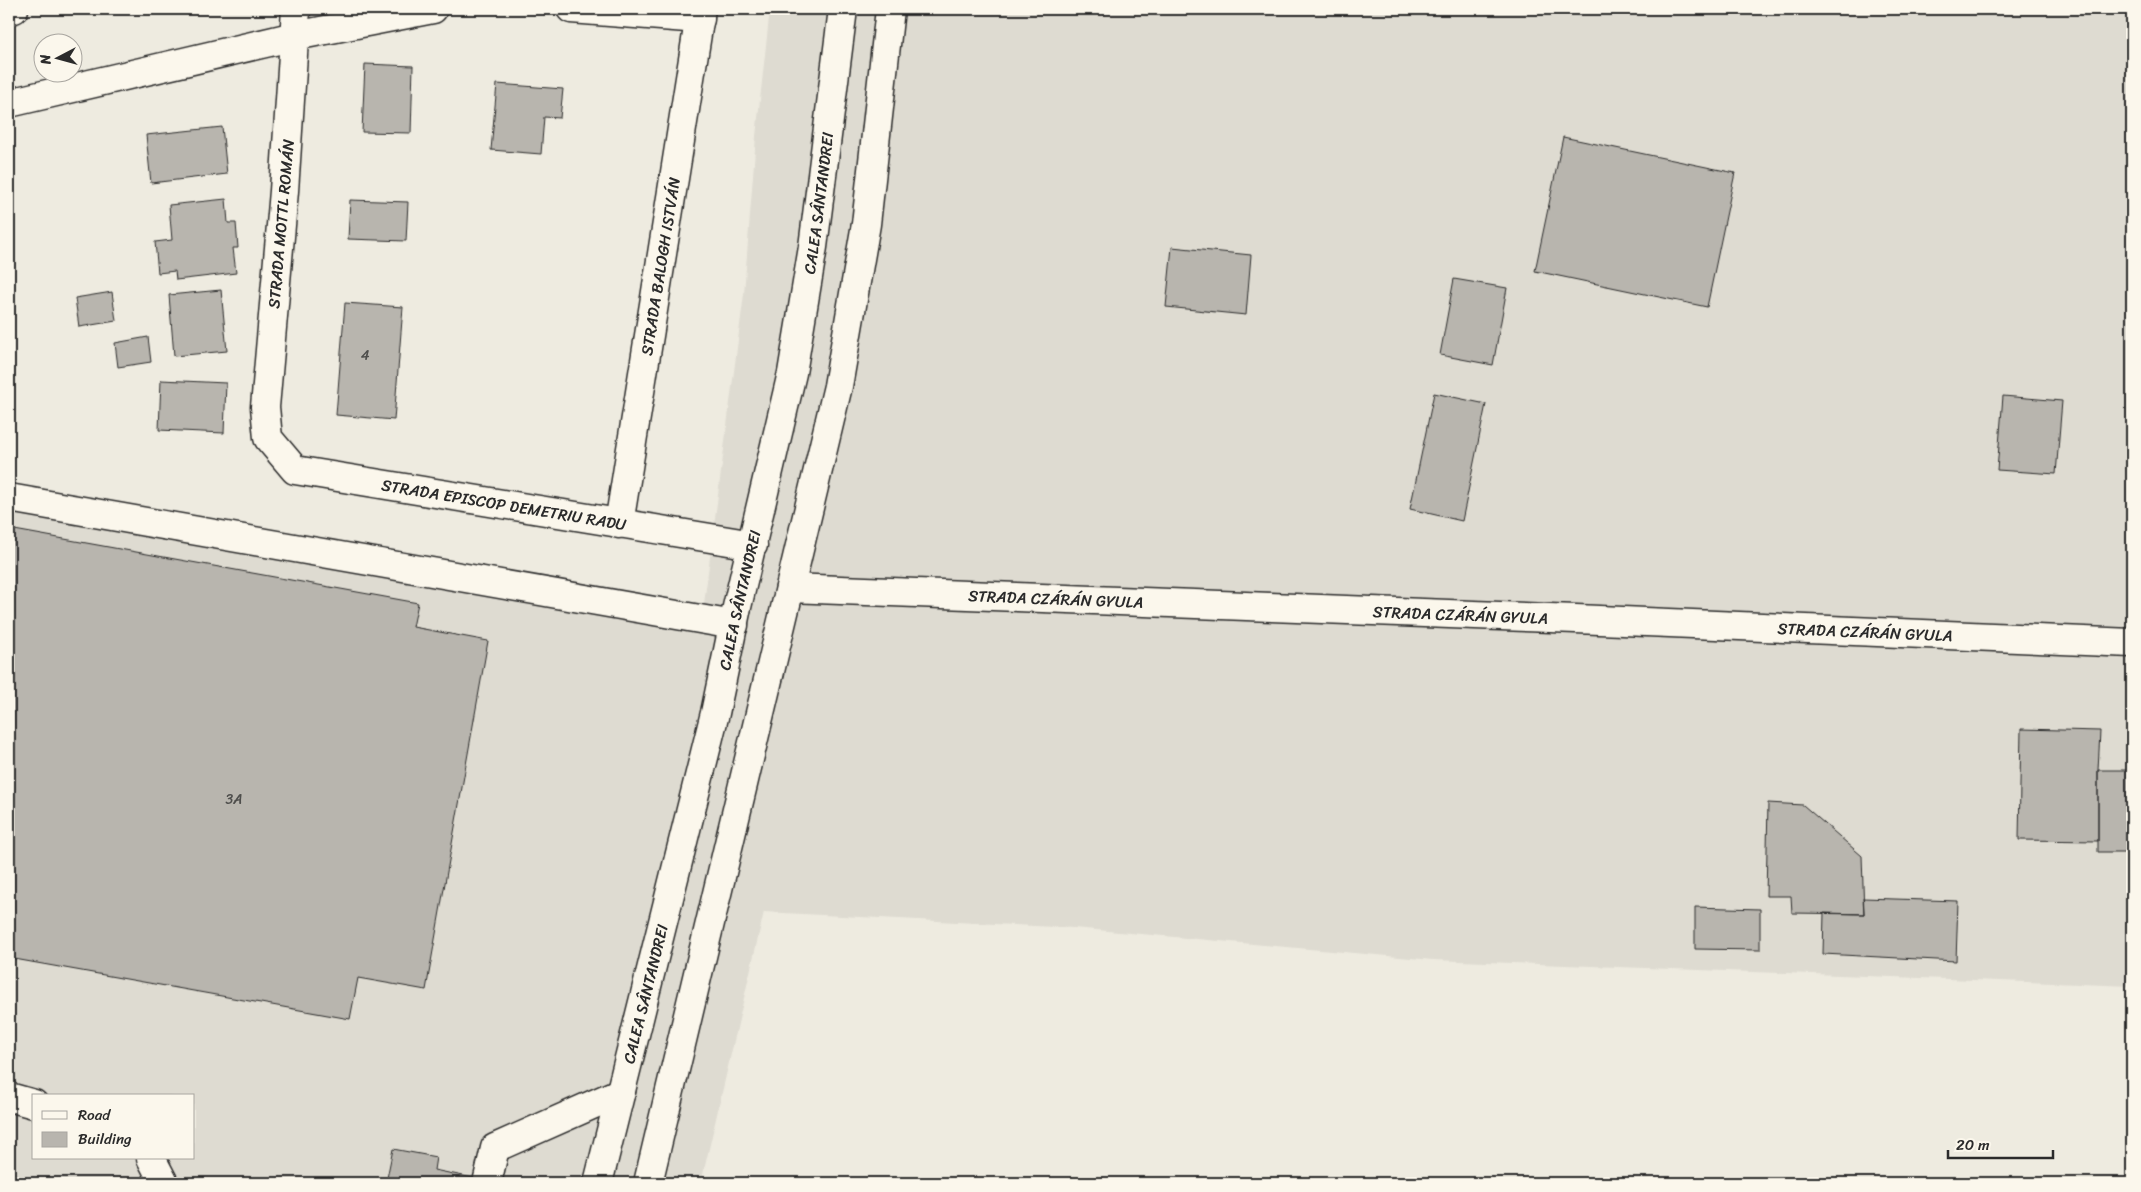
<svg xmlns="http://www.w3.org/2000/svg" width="2141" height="1192" viewBox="0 0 2141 1192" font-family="Sriracha,sans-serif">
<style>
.built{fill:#dedbd1;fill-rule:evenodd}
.building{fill:#b8b5ae;stroke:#2b2b2b}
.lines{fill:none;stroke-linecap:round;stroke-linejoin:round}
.minor-casing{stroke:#2b2b2b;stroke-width:31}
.highway-casing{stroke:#2b2b2b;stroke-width:31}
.minor{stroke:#fbf7ec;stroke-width:28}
.highway{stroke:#fbf7ec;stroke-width:28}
.labels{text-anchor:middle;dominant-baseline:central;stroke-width:4;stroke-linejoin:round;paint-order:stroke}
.number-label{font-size:14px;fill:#4e4e4c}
.street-label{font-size:16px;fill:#2b2b2b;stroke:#fbf7ec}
</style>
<rect width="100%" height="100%" fill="#eeebe0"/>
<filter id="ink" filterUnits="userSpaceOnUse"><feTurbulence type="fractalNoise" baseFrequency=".02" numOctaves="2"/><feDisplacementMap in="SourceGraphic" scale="10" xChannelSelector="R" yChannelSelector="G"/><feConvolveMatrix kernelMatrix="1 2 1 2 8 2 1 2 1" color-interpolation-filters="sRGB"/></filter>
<g filter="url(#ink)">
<path class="built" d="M770,9h1362v977l-699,-26 -359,-32 -310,-16 -63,271h-692v-685l693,121 42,-325 12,-158zM34,1096h160v62h-160z"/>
<path class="building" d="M365,64l48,2 -2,67 -49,-1z
M497,84l66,5 -3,29 -16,-1 -3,37 -50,-4z
M222,127l5,47 -76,9 -5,-48z
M1563,137l172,36 -28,134 -172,-36z
M226,199l2,24h8l2,25h-5l3,25 -60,7 -1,-9 -17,2 -3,-31 17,-2 -3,-35z
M350,200l58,2 -2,39 -58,-2z
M1172,247l79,8 -5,60 -80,-8z
M1454,279l53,9 -14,77 -53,-10z
M221,290l6,61 -53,5 -5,-61z
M112,292l4,29 -37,6 -4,-29z
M345,303l58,4 -9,113 -58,-5z
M148,337l3,25 -33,5 -3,-24z
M161,380l65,3 -2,50 -65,-3z
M1434,393l52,11 -24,117 -52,-12z
M2003,396l59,5 -6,73 -59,-4z
M9,529l409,74 -5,24 75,14 -62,349 -68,-12 -8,41 -341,-61z
M2021,729l79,2 -2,39v71l-79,-1z
M2098,770h34v82h-34z
M1768,803l35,2 59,51 2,58 -72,-1 -1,-17h-25z
M1863,898l95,3 -2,60 -133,-7 1,-41 40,1z
M1695,907l65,2v41l-65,-1z
M393,1149l43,8 -2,13 39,8 -1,5h-86z"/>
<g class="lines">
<g class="minor-casing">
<g id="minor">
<path id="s1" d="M296,9l-12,182 -19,216 3,31 27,32 458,75"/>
<path d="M571,9l129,10"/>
<path d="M9,10l5,-1"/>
<path d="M9,103l286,-67 138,-27"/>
<path d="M9,498l725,127"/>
<path id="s2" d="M619,524l82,-515"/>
<path id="s3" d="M790,588l786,31 556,24"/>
<path d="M9,1097l25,7"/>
<path d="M151,1158l13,25"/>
<path d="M487,1183l8,-35 126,-56"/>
</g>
</g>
<g class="highway-casing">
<g id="highway">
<path id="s4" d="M598,1183l117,-470 22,-106 55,-234 21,-126 30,-238"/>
<path d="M648,1183l190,-797 28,-162 24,-215"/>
</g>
</g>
<use href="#minor" class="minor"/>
<use href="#highway" class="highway"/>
</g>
</g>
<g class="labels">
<g class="number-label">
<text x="365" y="355">4</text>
<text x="234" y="799">3A</text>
</g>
<g class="street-label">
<text stroke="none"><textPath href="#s4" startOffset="1005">CALEA SÂNTANDREI</textPath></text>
<text transform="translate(281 224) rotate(-85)">STRADA MOTTL ROMÁN</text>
<text stroke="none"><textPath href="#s2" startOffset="261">STRADA BALOGH ISTVÁN</textPath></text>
<text stroke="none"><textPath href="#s1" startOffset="684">STRADA EPISCOP DEMETRIU RADU</textPath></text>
<text stroke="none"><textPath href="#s3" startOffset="266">STRADA CZÁRÁN GYULA</textPath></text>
<text stroke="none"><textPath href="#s4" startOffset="600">CALEA SÂNTANDREI</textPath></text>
<text stroke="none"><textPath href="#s3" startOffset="671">STRADA CZÁRÁN GYULA</textPath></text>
<text stroke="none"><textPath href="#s3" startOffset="1076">STRADA CZÁRÁN GYULA</textPath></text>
<text stroke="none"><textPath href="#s4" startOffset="195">CALEA SÂNTANDREI</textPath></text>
</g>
</g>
<rect width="2141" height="1192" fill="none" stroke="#fbf7ec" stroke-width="30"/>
<rect x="15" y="15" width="2111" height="1162" fill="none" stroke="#2b2b2b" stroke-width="2" filter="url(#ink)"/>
<rect x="32" y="1094" width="162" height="65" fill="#fbf7ec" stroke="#a8a59f"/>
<rect x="42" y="1111" width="25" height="8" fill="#fbf7ec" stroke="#a8a59f"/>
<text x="78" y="1120" font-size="15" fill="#2b2b2b">Road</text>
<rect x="42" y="1132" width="25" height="15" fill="#b8b5ae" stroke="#a8a59f"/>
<text x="78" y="1144" font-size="15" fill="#2b2b2b">Building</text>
<g transform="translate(58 58) rotate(264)"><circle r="24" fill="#fbf7ec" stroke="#a8a59f"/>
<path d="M0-4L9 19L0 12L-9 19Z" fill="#2b2b2b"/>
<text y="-8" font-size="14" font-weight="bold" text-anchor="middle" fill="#2b2b2b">N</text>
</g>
<path d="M1948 1150v8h105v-8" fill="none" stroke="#2b2b2b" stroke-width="2.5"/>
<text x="1956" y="1150" font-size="15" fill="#2b2b2b" stroke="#fbf7ec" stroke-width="4" paint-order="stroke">20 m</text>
</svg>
